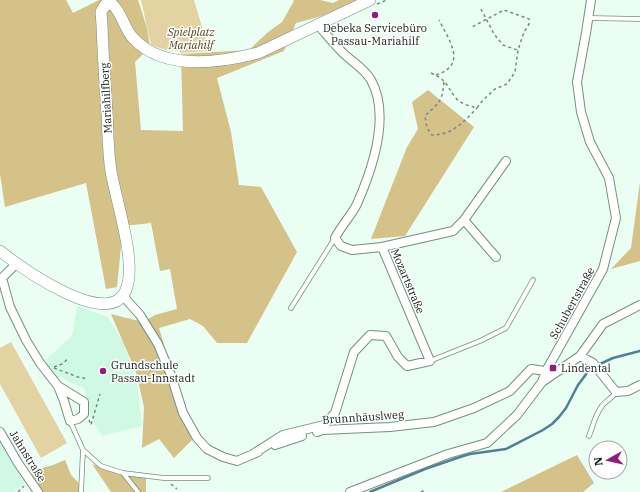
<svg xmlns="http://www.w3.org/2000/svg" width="640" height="492" viewBox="0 0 640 492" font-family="'IBM Plex Serif',serif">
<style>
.built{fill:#d0f9e3}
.green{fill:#e3d3a2}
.forest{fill:#d4c289}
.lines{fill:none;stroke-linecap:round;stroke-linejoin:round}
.stream{stroke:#518094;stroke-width:2.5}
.service-casing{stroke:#729080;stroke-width:5.5}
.minor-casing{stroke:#729080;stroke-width:10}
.secondary-casing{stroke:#729080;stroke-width:12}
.path{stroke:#798981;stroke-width:1.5;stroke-dasharray:3 3;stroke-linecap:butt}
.service{stroke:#fff;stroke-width:4}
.minor{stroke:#fff;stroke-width:8}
.secondary{stroke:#fff;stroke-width:11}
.poi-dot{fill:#8d1d80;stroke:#fff;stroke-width:1.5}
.labels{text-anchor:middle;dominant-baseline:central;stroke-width:3;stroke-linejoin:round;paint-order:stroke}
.poi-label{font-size:11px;fill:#111d17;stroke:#fff;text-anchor:start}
.park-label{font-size:11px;font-style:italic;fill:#54471b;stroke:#fff}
.street-label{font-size:11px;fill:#111d17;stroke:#fff}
</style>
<rect width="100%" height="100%" fill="#eafef3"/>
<path class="built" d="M77,306l31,11 15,25 14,40 5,44 -40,10 -11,-19 -7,-29 -14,-5 -9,-7 -5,4 -14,-17 30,-27z
M0,438l26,43 -11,11h-15z"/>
<path class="green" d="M141,0h53l15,51 -29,2v-2l-14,-1 -15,-5z
M11,342l56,101 -26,15 -41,-74v-36z"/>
<path class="forest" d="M0,0h66l7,13 26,-13h39l9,28 3,19 -15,15 6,68 42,1 -2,-77 68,-4 18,-17 15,-11 12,-21 -1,-1h27l13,3 6,-3h20l-37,16 -26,7 -12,28 -67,27 14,54 8,53 22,2 36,65 -50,91h-30l-14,-17 -13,-7 -31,9 33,112 -18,18 -15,-19 -17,9 2,-41 -8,-35 -25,-58 32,8 12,-7 22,-6 -7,-40 -10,2 -9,-48 -28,3 -6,61 -11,2 -20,-106 -81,24 -5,-33z
M428,90l46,37 -69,109 -34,3 36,-92 11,-18 -6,-27z
M640,182v79l-29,8 20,-21z
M577,455l17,28 -11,9h-82z
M65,460l6,15 7,7 2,10h-39l-10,-16 8,-7 14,-4z
M92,464l26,10 28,4v14h-35z"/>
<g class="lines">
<path class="stream" d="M600,364l13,-6 27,-7
M370,492l55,-23 35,-12 10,-3 36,-5 37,-19 9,-6 7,-7 7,-9 12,-23 12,-16"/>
<g class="service-casing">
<path id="service" d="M589,18l51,1
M291,308l44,-70
M430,361l50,-20 26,-13 27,-48
M70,421l13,29 18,16 22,7 41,5h44
M589,436c4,-10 6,-21 13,-30 4,-6 9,-6 14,-14
M123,473l15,19
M81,492l2,-42"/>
</g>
<g class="minor-casing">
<path id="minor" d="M464,220l42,-59
M382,247l71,-16 11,-11 32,37
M16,264l-14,14 8,29 16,33 14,23 18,23 6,15 6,20 8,-2 6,-5v-12l-26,-16
M123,296l17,19 18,29 13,31 12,38 14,25 10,11 16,8 14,4 21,-9
M580,356l13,7 23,29 12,-1 12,-6
M542,382l4,-11 57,-102 13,-51 -7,-40 -19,-36 -9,-30 -4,-30 9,-49 5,-33
M0,432l18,31 20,29
M317,432l5,-2 68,-3 44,-5 40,-14 36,-17 21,-22c5,0 9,2 15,2
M275,445l27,-9
M253,454l30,-19 41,-10 11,-12 19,-61 16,-17 16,1 12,21 9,9 23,-5 -48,-114 -30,3 -11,-4 -6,-8c6,-12 16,-22 22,-34 15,-34 34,-88 14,-124 -7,-12 -19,-18 -28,-27 -9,-9 -17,-19 -25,-28
M350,492l98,-38 39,-11 30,-28 25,-33 38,-26 23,-32 37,-19"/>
</g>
<g class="secondary-casing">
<path id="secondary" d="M0,251c19,15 113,84 127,36 9,-28 -11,-86 -16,-116 -3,-19 -3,-39 -4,-58 -2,-29 -4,-58 -5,-88l-1,-13 4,-7 7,-1c10,9 12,24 21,34 30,33 86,25 125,15l112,-53"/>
</g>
<path class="path" d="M377,4l10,-4
M481,9l13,25 9,11 14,5
M431,73c16,7 15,12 24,24 5,7 15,9 22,11l6,-8 12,-11 12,-5 8,-12 3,-22 6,-18 5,-8v-5l-25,-9 -34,18
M436,75c32,-10 13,-35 3,-55
M444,82c-2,21 -5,20 -19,34l2,12 5,7c20,0 32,-13 45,-27
M54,367l8,-3 7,-6
M54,368l24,9 10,2
M89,420l2,5 9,-31
M171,484l6,5
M18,492l6,-6
M421,492l4,-2"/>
<use href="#service" class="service"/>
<use href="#minor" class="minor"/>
<use href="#secondary" class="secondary"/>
</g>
<g class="poi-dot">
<circle cx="375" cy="15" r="4"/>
<rect x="549" y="364" width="8" height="8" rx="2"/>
<circle cx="103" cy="371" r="4"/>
</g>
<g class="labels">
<g class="poi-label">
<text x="375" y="28" text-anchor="middle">Debeka Servicebüro<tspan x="375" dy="13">Passau-Mariahilf</tspan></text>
<text x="111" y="365">Grundschule<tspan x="111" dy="13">Passau-Innstadt</tspan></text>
<text x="561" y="368">Lindental</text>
</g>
<g class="park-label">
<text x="191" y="32">Spielplatz<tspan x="191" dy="13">Mariahilf</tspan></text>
</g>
<g class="street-label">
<text transform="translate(106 98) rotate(-93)">Mariahilfberg</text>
<text transform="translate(408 281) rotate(67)">Mozartstraße</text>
<text transform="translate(572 303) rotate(-61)">Schubertstraße</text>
<text transform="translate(363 417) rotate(-4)">Brunnhäuslweg</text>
<text transform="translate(28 456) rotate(58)">Jahnstraße</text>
</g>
</g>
<g transform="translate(608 460) rotate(262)"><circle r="19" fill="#ffffff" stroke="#a0a5a2"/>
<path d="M0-3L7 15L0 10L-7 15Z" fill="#8d1d80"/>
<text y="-6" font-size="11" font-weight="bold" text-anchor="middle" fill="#111d17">N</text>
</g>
</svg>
